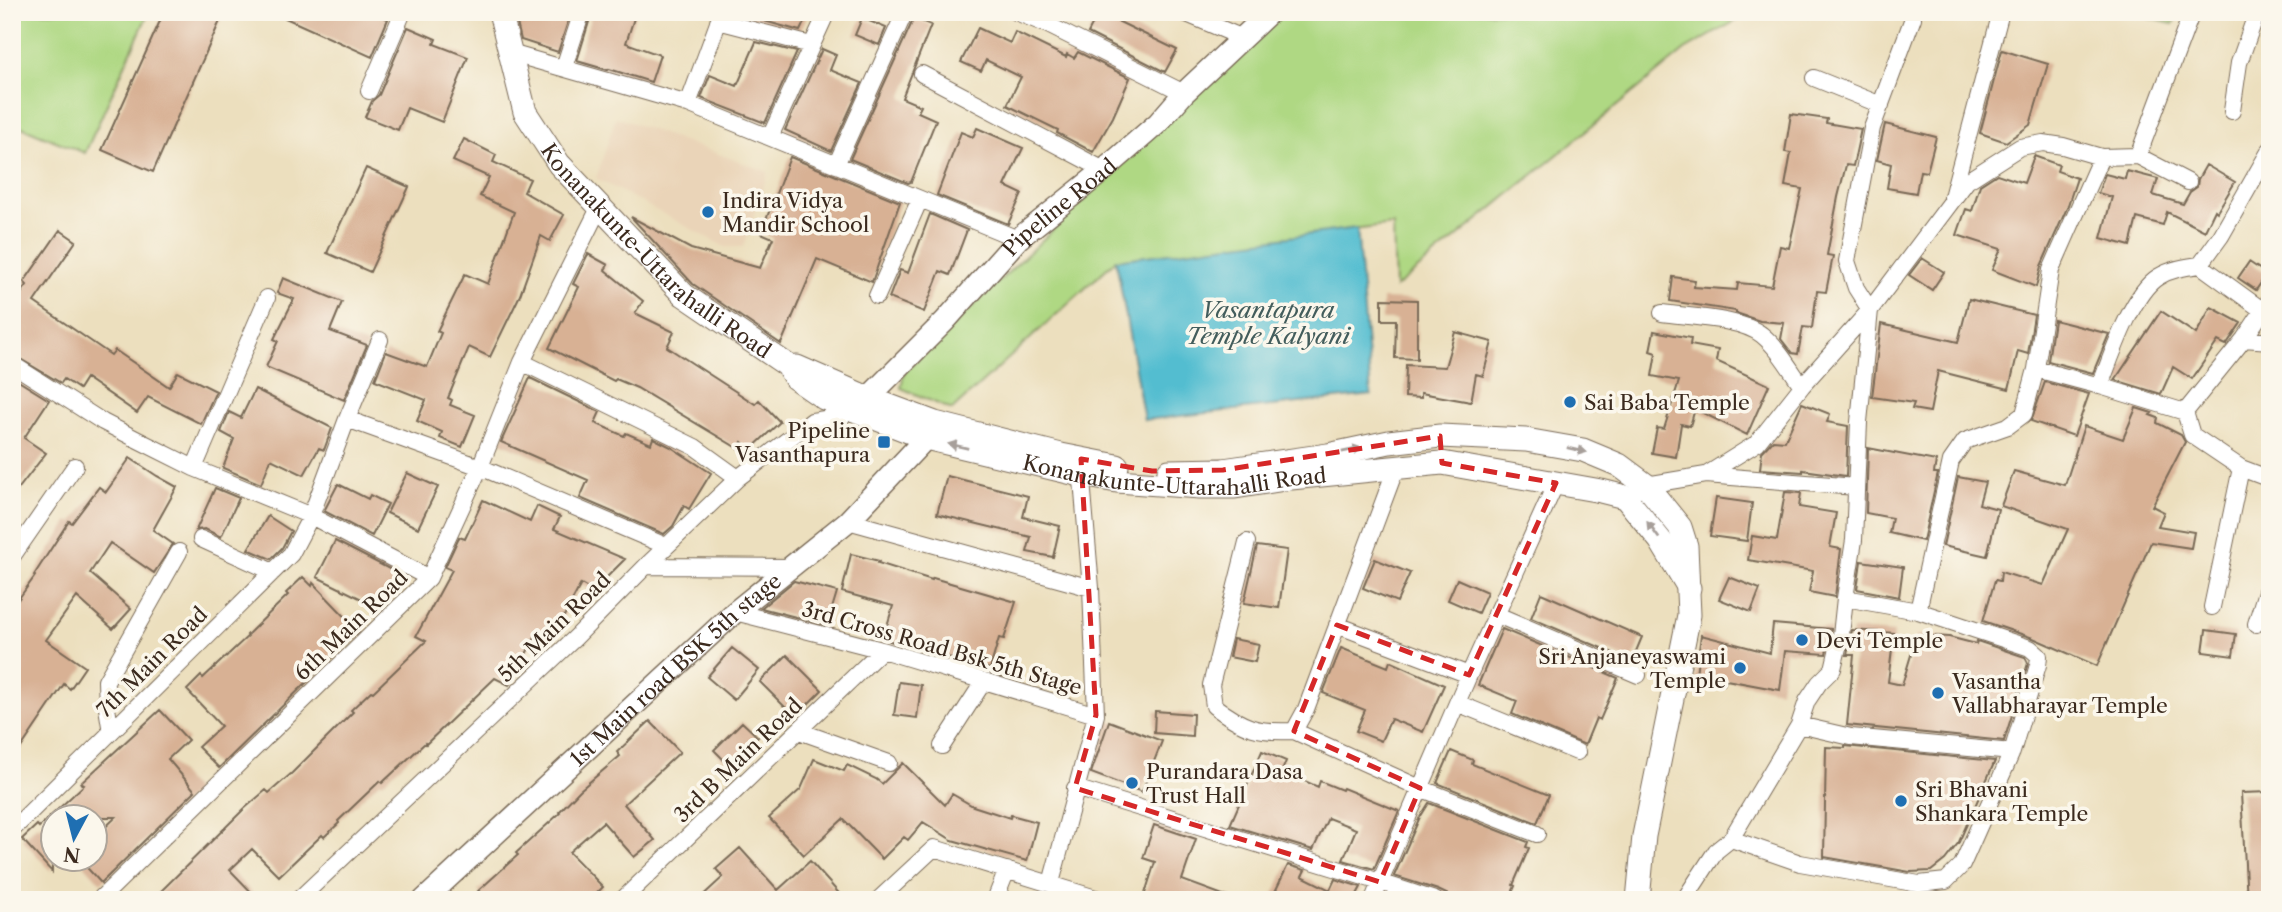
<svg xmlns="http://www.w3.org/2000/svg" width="2282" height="912" viewBox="0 0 2282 912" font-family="'Libre Caslon Text',serif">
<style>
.built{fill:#ead4b8}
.green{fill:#afd883;stroke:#758150;stroke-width:2}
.water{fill:#53bdd0;stroke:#477477;stroke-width:2}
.building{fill:#d8b194}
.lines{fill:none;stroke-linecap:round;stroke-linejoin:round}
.minor-casing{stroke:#796956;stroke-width:18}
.tertiary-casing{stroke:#796956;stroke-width:24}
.secondary-casing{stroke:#796956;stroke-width:25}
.minor{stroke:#fff;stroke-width:16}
.tertiary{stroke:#fff;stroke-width:21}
.secondary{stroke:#fff;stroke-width:23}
.oneway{fill:#a79f9a}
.marked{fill:none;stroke:#d62828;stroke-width:5;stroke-dasharray:14 9;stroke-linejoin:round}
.poi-dot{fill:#1f6fb2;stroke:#fbf7ec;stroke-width:2.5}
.labels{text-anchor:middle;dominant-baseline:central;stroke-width:7;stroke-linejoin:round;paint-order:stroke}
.poi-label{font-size:21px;fill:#3b2a1e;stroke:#fbf7ec;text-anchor:start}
.street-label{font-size:21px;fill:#3b2a1e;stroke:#fbf7ec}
.water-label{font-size:23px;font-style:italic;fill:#435d5c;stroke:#fbf7ec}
</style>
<rect width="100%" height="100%" fill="#fbf7ec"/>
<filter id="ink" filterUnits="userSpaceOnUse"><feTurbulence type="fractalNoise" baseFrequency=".0143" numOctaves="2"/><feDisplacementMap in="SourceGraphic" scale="14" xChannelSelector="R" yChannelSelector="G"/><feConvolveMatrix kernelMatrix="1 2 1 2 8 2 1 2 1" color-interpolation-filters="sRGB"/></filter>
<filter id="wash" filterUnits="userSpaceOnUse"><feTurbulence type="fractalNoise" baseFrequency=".00686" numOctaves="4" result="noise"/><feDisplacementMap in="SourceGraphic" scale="28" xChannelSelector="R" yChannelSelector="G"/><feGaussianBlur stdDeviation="1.57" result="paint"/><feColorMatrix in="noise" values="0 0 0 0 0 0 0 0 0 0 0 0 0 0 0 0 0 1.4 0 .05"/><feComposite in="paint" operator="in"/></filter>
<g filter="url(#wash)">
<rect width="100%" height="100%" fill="#ecdfbe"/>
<path class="built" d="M616,117l152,55 -25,75h-18l-129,-69z"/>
<path class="green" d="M12,12h137l-64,141 -73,-30z
M1281,12h470l-66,38 -290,238 -2,-63 -277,35 -164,150 -51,-22 3,-16z
M2124,12h54l-5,12z"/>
<path class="water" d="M1357,228l14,167 -227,25 -28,-160z"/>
<g id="blocks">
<path class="building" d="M164,12h60l-71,160 -51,-22z
M272,12h99l17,7 -16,38z
M521,12h50l-13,40 -37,-12 -4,-17z
M592,12h44l-10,31 34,12 -9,27 -42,-13 -1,1 -31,-9z
M732,12h77l-9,19z
M1099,12l78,38 -12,22 -77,-39z
M862,18l24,10 -7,17 -24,-10z
M914,18l17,7 -29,73 19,8 -3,6 18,8 -25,62 -3,1 -58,-24z
M408,27l28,12 -2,5 34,13 -26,65 -35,-14 -9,22 -33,-13 7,-16 7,-6z
M978,28l32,15 5,-11 51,25 1,-3 7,4 4,-6 52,26 -17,39 -20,35 -36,-19 1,-3 -51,-25 14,-28 -35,-17 -5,11 -20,-9z
M756,42l41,10 -32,71 -64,-25 9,-23 27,11z
M822,49l14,6 -6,15 32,13 -31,68 -46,-21z
M2002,50l46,14 -18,61 -24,17 -26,-9z
M1791,114l36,5 -1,4 35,6 -8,37 -7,-1 -8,32 -11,58 6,1 -7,36 -9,-1 -5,37 -9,-1 -5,27 -6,-1 -11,-14 3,-16 -24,-2 -24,-8v-2l-66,-10 3,-24 22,3 -1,7 43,3 1,-7 34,3 8,-40 9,2 13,-59 -17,-3 6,-33 -6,-1z
M1885,124l51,13 -9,35 -7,-1 -4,22 -29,-5 4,-24 -14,-4z
M977,128l46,20 -18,38 17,8 -14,30 -71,-29 24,-63 12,5z
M464,139l32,16 -3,7 37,17 -6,13 40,23 -14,26 -9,-5 -21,59 -30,62 -21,-10 -21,51 4,2 -2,5 25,10 -13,32 -22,-9 2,-6 -25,-11 9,-21 -51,-20 11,-28 41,15 14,-34 -4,-2 28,-57 23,10 26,-72 -34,-16 9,-19 -36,-16z
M2034,156l25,9 -2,6 20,7 -10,30 -26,58 -5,21 -44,-17 9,-21 -44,-14 9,-26 6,2 8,-26 17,-11 27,9z
M790,157l110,45 -28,80 -55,-23 -36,85 -88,-60 -62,-67 60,32 69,19 13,-30 -12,-5z
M2206,165l29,17 -18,30 -2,-2 -10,21 -38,-19 -4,13 -26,-7 -7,28 -29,-8 11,-41 -14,-4 7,-19 20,5 2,-8 31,8 -5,16 30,9 7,-12 7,-5 1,-8z
M366,168l43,19 -39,85 -43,-19z
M930,214l37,16 -17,45 -10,-4 -16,41 -35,-14 11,-28 8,3z
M60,230l16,11 -42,61 77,53 4,-5 54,37 9,-15 38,19 -15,33 -53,-27 -11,16 -51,-35 -7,11 -15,-10 -3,4 -49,-29v-48l15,-21 -3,-3z
M588,254l20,11 -3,5 38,31 -8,12 39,19 -7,15 88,57 4,-4 21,22 -30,28 -8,-8 -3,7 -102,-61 -21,-9 -2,2 -65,-33 30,-61 -6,-3z
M1922,258l22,14 -12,18 -23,-15z
M2249,262l18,12 -11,16 -18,-12z
M283,278l59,24 -12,29 37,14 -23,55 -78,-33 12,-26 -4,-2 20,-40 -17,-6z
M1382,299l35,1v59l-22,-1 1,-38h-14z
M1969,299l65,16 -6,39 -10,-3 -9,38 -71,-18 -8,41 -18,-3 2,-6 -42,-6 9,-73 77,18z
M2211,307l30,16 -15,22 -8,-4 -26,38 -19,-12 -12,27 -46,-14 46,-69 35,23z
M2054,320l55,14 -16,39 -45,-12z
M1654,331l37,7 -1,7 28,5 -2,11 53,24 -22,50 -52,-26 -5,17 -9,-2 -5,33 -24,-4 5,-25 7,1 15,-48 -27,-5 4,-23 -6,-2z
M1455,332l37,10 -9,34 -7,-2 -5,28 -50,-9v5l-16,-1 1,-32 39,2z
M12,377l37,23 -25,38 22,15 -34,44z
M530,378l70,34 -5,11 29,13 2,-3 25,11 2,-6 18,9 40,26 -22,36 -5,-3 -11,20 -9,8 -84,-36 8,-18 -87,-38z
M2045,382l44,12 -15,42 -43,-15z
M255,389l77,39 -8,22 -5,-2 -15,27 -33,-16 -10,25 -38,-16 11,-29 -13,-7 8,-20 12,6z
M1802,403l28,11 -3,8 21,4 -2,50 -43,-6v2l-43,-3 2,-17 11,-12 12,1z
M2136,408l16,5 -2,2 8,3 -1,5 24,12 4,7 -33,64 12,6 -6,14 36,6 -3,16 -40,-6 -54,124 -64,-28 -50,-17 12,-41 5,1 1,-9 42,13 25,-56 -67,-23 13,-35 51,14 19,-59 39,13z
M1868,448l68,13 -2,12h4l-15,68 -34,-8 3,-15 -26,-5z
M130,458l27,18 20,11 -24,43 20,14 -19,29 -44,-30 -20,30 41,36 -18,20 -36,-32 -31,43 39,27 -15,22 -6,-5 -52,77v-153l23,-32 -1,-1 35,-54 3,2 27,-36 7,5z
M407,473l31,14 -20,41 -31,-15z
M947,476l81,20 -5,21 37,9 -7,31 -26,-5 4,-15 -94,-23z
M1958,477l27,5 -6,22 19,5 -11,47 -44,-10z
M338,484l30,15 2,-4 18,9 -16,32 -48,-25z
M215,488l24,10 -18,39 -16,-8 -9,1z
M1785,492l16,1 -2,14 37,6 -6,34 11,2 -6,48 -26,-5 4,-21 -65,-11 4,-24 25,4z
M1716,498l36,5 -5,38 -37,-5z
M483,500l47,22 7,-16 23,11 -6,12 71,30 -32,32 -12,-7 -29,55 -14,-7 -29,53 -14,-7 -69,66 -1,-1 -43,40 -2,-2 -42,40 1,2 -15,14 -2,-2 -43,41 -27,-27 -22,21 29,30h-107l92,-91 22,-19 3,3 23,-20 61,-61 -2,-2 20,-19 2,1 53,-51 -10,-5 36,-66 -7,-3 14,-30 6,2z
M268,516l23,15 -9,17 -11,11 -23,-10z
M335,541l68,35 -13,25 -8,8 -65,-32z
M1257,546l30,4 -8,58 -35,-5z
M851,554l28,7 -1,2 54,17 1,-2 83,24 -12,37 -5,-1 -9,31 -107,-30 10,-33 -51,-14z
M1375,559l35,14 -13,29 -34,-14z
M1861,561l42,6 -4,30 -42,-8z
M303,577l9,9 1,-3 46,48 -140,137 -21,-21 23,-21 -34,-36 14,-14 2,2 45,-42 -1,-1 41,-40 -2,-2z
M1729,577l31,12 -9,23 -32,-13z
M1457,579l30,13 -9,21 -30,-13z
M794,581l43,11 -10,33 -66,-17z
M1541,593l101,44 -10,24 -101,-43z
M1773,624l58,5 -5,25 -41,-3 -5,39 -54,-10 -2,5 -29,-3 6,-47 69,18z
M1502,629l116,49 -18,42 -4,-2 -11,27 -73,-31 5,-13 -39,-16z
M1852,630l42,3 -6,49 14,3 15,-50 32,2 27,7 1,-3 48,16 3,6 -24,78 -157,-16 7,-70h-7z
M2206,630l30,4 -3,22 -30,-4z
M1233,639l26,5 -4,18 -26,-5z
M732,648l27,22 -25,30 -27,-23z
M1341,648l47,19 2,-6 54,24 -21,47 -32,-13 -10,22 -25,-10 9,-21 -42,-17z
M787,655l35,35 -27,27 -35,-35z
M899,682l22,3 -4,33 -23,-3z
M160,710l28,30 -20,19 27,32 -94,92 -22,-24h15v-21l22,-21h-64v55l-30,-33 15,-14 2,2 45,-42 -3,-2z
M1155,711l38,3 -1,22 -38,-3z
M650,721l30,31 -56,52 31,36 -21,17 -31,-35 -34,30 34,35 -13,13h-104l-8,-9 40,-36 -2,-2 44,-40 -1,-1 21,-22 40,-34 -3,-4z
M1109,721l53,20 -20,51 -51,-19z
M742,722l16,15 -29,28 -15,-15z
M1845,746l150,15 -36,81 -14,18 -14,11 -21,1 -86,-15 2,-110 19,1z
M1262,751l24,10 -4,10 36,16 2,-6 22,9 1,-2 56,23 -25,58 -31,-9 13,-31 -28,-11 -15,32 -83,-25z
M1451,751l22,9 -1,4 77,31 -12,28 -100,-40z
M814,759l30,12 3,-6 29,14 6,5 21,-21 42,42 7,-11 21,12 37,12 1,-3 26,7 -10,39 -75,-21 -29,-18 -15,18 -4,-3 -22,22 -39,-40 -39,36 -35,-37 32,-29z
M2270,792v108h-23l-6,-107z
M1429,803l99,39 -2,5 3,1 -16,37 2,1 -6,14h-50l-21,-10 -44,-14 25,-57z
M1154,825l42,14 -14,41 49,18v2h-88l12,-38 -12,-4z
M740,848l38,42 32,-29 35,39h-147l25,-23 -7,-8z
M1288,865l17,5 -3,6 28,14 5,-11 26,8 -7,13h-83z"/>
</g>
</g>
<g filter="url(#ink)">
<use href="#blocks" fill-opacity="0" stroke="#796956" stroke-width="2"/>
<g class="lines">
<g class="minor-casing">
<path id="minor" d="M1016,12l32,13
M1046,12l2,13 136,68
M1182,12l61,26
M718,21l93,24
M510,53l178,51 330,135
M564,67l18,-55
M922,74l182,96
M1814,78l67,27
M369,91l34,-79
M688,104l34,-92
M2232,111l7,-48 18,-51
M770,137l57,-125
M2138,156l54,-144
M2101,157l-50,113 -15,99 64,17 85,26 7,23 49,33 29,11
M836,165l69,-153
M1952,197l49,-185
M877,296l43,-97
M2262,310l-62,-45 21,-29 49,-86
M1662,313c27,4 79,5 100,22 17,14 28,34 40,51
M2244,339l26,2
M522,362l173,85 43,31
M12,364l91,58 35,18 56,28 117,48 118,62
M2100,386c11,-29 32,-93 58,-109 13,-8 27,-10 42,-12
M2185,412l59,-73 26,-39
M347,419l133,48 186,79
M194,468l73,-170
M1706,475l150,12
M1639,489l7,-4 60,-10 51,-32 45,-57 68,-76 97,-129 53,-34 23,-4 20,3 38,11 37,-1 50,26
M848,521l243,67
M201,539l72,33
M1247,542l-36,143 3,21c29,22 43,27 80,25l12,-22 90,-241
M12,557l63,-91
M646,566l145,1
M1845,598l9,-58 5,-118 11,-112 -14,-22 -9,-27 25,-133 41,-110
M2212,607l29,-139
M735,612l147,38 214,65
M1495,614l143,61
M2256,624l14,-45
M1337,625l132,50
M1457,703l120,49
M1799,725l52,12 161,15
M799,731l90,32
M1294,731l126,57 117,46
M111,732l-4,-24 -1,-27 73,-129
M942,746l42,-65
M1075,788l305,94 89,-207 87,-192
M12,830l279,-276 20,-38 36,-97 33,-79
M1731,839l69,24 119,21 27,-3 16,-16 50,-113 26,-87 1,-9 -9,-8 -112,-37
M1051,883l45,-168 -5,-127 -10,-120
M99,900l330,-322 51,-111 42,-105 78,-156
M298,900l277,-262 71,-72 92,-88 74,-57 26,-4 18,-7
M622,900l260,-250
M878,900l56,-52 168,52
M995,900l12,-30
M1373,900l7,-18 55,18
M1684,900l32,-49 15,-12 68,-114 8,-24 12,-18 14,-14 8,-34 4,-37 73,13 33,-150 14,-20 43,-15 16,-12 12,-45"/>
</g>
<g class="tertiary-casing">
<g id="tertiary">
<path id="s1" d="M858,408l87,-87 73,-82 86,-69 54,-47 26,-30 86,-81"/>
<path id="s2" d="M424,900l311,-288 113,-91 78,-83 8,-13"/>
</g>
</g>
<g class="secondary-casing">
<g id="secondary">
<path id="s3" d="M500,12l25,100 34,52 125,131 103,70 8,13 29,20 102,40 155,37 36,6 83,6h35l56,-9 151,-15 159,28 24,6 35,43 29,48"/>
<path d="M797,367l71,31 67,25 126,32 56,11"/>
<path d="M1169,471l54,-1 105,-15 61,-13 51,-6 86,4 57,10 36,15 27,20 34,42 6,19 3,69 -45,221 -6,64"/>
</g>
</g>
<use href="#minor" class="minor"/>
<use href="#tertiary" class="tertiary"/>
<use href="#secondary" class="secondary"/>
</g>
<defs><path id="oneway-solid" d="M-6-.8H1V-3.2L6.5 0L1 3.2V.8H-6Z" transform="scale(1.75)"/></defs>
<g class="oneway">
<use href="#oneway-solid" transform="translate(958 446) rotate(-167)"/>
<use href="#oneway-solid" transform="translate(1352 450) rotate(-12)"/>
<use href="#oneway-solid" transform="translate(1577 450) rotate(13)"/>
<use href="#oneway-solid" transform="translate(1653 530) rotate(-126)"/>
</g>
</g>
<path class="marked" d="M1440,436l2,27 114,20 -87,192 -132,-50 -43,106 126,57 -40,94 -305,-94 21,-73 -15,-256 71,12 71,-1z"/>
<g class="poi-dot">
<circle cx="708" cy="212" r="7"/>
<circle cx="1570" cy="402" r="7"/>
<rect x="877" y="435" width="14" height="14" rx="3.5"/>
<circle cx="1802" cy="640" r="7"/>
<circle cx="1740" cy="668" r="7"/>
<circle cx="1938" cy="693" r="7"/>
<circle cx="1132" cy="783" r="7"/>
<circle cx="1901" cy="801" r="7"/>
</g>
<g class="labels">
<g class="poi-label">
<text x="722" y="200">Indira Vidya<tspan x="722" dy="24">Mandir School</tspan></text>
<text x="1584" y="402">Sai Baba Temple</text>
<text x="870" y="430" text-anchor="end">Pipeline<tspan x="870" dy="24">Vasanthapura</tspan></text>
<text x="1816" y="640">Devi Temple</text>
<text x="1726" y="656" text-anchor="end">Sri Anjaneyaswami<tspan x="1726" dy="24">Temple</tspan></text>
<text x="1952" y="681">Vasantha<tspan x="1952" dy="24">Vallabharayar Temple</tspan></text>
<text x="1146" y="771">Purandara Dasa<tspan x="1146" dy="24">Trust Hall</tspan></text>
<text x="1915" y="789">Sri Bhavani<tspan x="1915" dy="24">Shankara Temple</tspan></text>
</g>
<g class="street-label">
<text stroke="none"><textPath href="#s1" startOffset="285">Pipeline Road</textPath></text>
<text stroke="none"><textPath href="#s3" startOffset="296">Konanakunte-Uttarahalli Road</textPath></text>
<text stroke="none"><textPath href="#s3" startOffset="884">Konanakunte-Uttarahalli Road</textPath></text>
<text transform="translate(351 625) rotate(-44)">6th Main Road</text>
<text transform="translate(554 627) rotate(-44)">5th Main Road</text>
<text transform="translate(942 648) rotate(16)">3rd Cross Road Bsk 5th Stage</text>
<text transform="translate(152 662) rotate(-45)">7th Main Road</text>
<text stroke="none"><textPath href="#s2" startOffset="341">1st Main road BSK 5th stage</textPath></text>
<text transform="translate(738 760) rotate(-44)">3rd B Main Road</text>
</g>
<g class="water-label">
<text x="1268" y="310">Vasantapura<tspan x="1268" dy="26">Temple Kalyani</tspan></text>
</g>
</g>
<rect width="2282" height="912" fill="none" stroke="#fbf7ec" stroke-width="42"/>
<g transform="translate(74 838) rotate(187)"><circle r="33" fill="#fbf7ec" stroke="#aea59a" stroke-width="2"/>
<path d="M0-5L12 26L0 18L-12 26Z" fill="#1f6fb2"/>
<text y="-10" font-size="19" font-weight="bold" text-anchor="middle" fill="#3b2a1e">N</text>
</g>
</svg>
